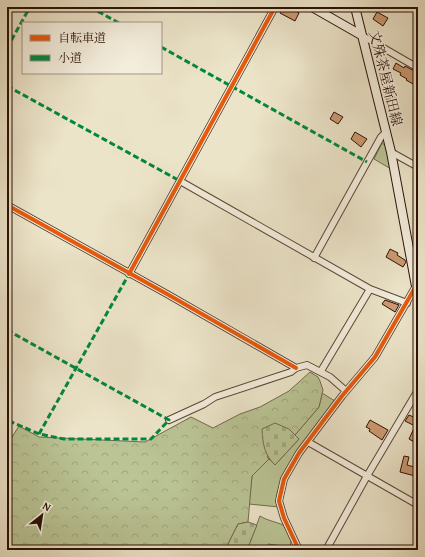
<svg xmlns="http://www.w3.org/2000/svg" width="425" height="557" viewBox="0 0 425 557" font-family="'Gentium Book Plus','Noto Serif JP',serif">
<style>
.grass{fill:#bac495;stroke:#726a4e}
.forest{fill:url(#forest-crowns);stroke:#726a4e}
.cemetery{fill:url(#cemetery-stones);stroke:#726a4e}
.building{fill:#cd9971;stroke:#2a1106}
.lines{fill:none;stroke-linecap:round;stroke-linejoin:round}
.street-casing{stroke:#5a4637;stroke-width:8}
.secondary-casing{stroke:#2a1106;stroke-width:10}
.street{stroke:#f3eddc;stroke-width:6}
.secondary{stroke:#f3eddc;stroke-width:8}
.quiet{stroke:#00873e;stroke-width:3;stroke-dasharray:6 3;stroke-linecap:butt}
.cycleway-casing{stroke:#f3eddc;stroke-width:6}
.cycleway{stroke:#e8590c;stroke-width:4}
.labels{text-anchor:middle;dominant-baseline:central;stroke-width:3;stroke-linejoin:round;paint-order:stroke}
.street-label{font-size:14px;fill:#2a1106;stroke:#f3eddc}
</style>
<defs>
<pattern id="forest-crowns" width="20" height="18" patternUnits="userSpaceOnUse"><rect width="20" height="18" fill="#bac495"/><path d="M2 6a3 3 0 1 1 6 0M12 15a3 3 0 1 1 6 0" fill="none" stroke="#a0a77f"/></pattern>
<pattern id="cemetery-stones" width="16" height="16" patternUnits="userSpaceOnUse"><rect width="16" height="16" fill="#bac495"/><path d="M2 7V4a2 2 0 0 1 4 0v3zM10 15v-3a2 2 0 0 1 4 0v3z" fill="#a0a77f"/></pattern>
</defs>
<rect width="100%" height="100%" fill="#ece4c9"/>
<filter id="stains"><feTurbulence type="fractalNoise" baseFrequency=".005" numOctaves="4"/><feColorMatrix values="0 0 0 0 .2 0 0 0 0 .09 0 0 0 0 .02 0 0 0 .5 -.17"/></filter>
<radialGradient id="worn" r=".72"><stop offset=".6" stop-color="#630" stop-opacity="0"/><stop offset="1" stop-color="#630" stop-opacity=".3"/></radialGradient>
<path class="grass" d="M382,143l4,3 5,23 -17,-10z
M322,393l13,8 -51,72 -7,20 2,14 -30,-3 3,-28 17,-17 6,6 24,-26 -4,-4 24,-28z
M260,516c16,10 36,4 30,31l-22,-3 -2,6h-19z"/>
<path class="forest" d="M310,372l8,5 2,4 3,9 -4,17 -24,28 -6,-6 -22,28 2,2 -17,17 -4,46 -10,2 -13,26h-218v-105l12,-19 20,11 106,5 46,-25 22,11 27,-14 20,-7 29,-16z"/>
<path class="cemetery" d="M275,423l14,6 10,10 -24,26c-11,-11 -12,-20 -13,-36z
M248,522l9,3 -10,25h-22l13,-26z"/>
<path class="building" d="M283,7h6l10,6 -4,8 -15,-8z
M377,12l11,6 -5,8 -10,-7z
M396,63l8,5 1,-2 13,7 -5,11 -7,-4 1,-1 -7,-4 1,-2 -8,-4z
M388,89l9,4 -4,9 -9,-4z
M334,112l9,5 -5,7 -8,-5z
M355,132l12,7 -6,8 -10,-8z
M390,249l8,4 -1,2 8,5 1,2 -3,5 -17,-10z
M385,300l14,5 -4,7 -13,-8z
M409,415l9,4v25l-9,-5 6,-13 -10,-5z
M370,420l18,10 -6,10 -13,-9 1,-2 -4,-2z
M404,456l5,1 -2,8 11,3 -3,8 -15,-4z"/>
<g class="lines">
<g class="street-casing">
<path id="street" d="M361,35l57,33
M391,152l27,15
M180,181l190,108 37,14
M7,205l160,89 129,74
M314,258l67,-121 5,-5
M129,274l146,-267
M321,371l49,-82
M169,420l35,-16 11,-7 76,-25 5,-4 11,-3 23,12 16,14
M308,442l110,63
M299,550l-15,-32 -5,-17 5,-22 15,-26 43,-57 33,-39 41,-71
M326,550l41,-74 51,-86"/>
</g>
<g class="secondary-casing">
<path id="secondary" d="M312,7l49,28
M355,7l36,145 27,145"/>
</g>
<use href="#street" class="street"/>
<use href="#secondary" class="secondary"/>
<path class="quiet" d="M90,7l29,16
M161,47l206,115
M7,48l23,-41
M7,86l173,95
M7,330l162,90 -18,19h-87l-25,-5 -32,-14
M39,434l90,-160"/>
<g class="cycleway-casing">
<path id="cycleway" d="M7,205l160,89 129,74
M129,274l146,-267
M299,550l-15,-32 -5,-17 5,-22 15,-26 43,-57 33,-39 41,-71"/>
</g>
<use href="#cycleway" class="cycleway"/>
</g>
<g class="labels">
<g class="street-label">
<text transform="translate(386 78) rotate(76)">文殊茶屋新田線</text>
</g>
</g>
<rect width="425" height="557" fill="none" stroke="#ece4c9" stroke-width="24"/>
<rect x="8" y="8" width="409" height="541" fill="none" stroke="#2a1106" stroke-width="2"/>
<rect x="12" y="12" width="401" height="533" fill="none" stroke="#2a1106"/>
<rect x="22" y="22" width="140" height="52" fill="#f3eddc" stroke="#a39586"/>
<rect x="30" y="35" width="20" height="6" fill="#e8590c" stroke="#a39586"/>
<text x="58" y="42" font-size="12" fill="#2a1106">自転車道</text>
<rect x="30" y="55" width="20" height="6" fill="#00873e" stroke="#a39586"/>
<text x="58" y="62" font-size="12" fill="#2a1106">小道</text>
<g transform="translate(42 515) rotate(30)" stroke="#f3eddc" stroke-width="3" paint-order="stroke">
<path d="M0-3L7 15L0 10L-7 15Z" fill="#2a1106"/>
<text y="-6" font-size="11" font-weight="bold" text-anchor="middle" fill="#2a1106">N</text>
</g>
<rect width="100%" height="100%" filter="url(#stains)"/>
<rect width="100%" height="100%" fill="url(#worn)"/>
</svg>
